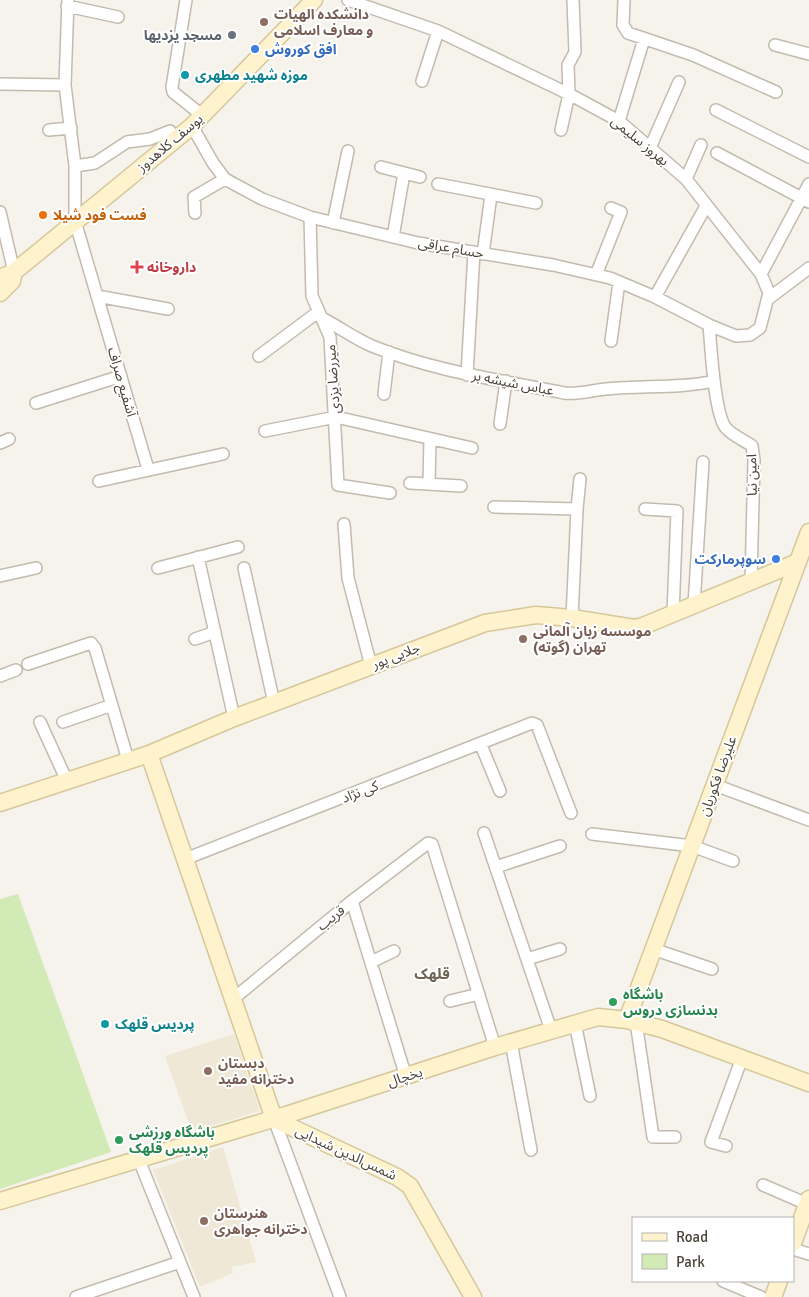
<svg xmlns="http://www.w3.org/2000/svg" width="809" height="1297" viewBox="0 0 809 1297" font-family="Signika,'Noto Sans Arabic',sans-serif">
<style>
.education{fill:#efe8d6}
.green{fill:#d2eab5}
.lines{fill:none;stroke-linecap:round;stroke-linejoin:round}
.street-casing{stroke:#c2bbae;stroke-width:14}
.secondary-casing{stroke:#d6c79b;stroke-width:19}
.street{stroke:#fff;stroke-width:11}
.secondary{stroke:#fff3cd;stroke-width:16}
.education-dot{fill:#8d6e63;stroke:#fff;stroke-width:2}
.worship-dot{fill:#6b7280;stroke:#fff;stroke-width:2}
.shop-dot{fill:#3f7fe0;stroke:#fff;stroke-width:2}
.culture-dot{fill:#0f9aa8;stroke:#fff;stroke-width:2}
.food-dot{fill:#e8710a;stroke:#fff;stroke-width:2}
.health-dot{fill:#e0444e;stroke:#fff;stroke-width:2}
.leisure-dot{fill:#2e9e5b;stroke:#fff;stroke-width:2}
.labels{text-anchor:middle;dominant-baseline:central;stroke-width:4;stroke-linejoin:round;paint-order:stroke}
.education-label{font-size:14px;font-weight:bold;fill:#785e54;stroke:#fff;text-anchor:start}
.worship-label{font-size:14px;font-weight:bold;fill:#5b616d;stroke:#fff;text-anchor:end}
.shop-label{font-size:14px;font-weight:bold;fill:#366cbe;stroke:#fff;text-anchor:start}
.culture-label{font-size:14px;font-weight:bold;fill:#0d838f;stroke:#fff;text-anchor:start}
.street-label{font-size:14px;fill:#4b4439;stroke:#fff}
.food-label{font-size:14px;font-weight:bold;fill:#c56008;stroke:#fff;text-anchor:start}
.health-label{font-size:14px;font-weight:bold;fill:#be3a42;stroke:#fff;text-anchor:start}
.leisure-label{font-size:14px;font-weight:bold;fill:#27864d;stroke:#fff;text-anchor:start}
.neighbourhood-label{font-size:15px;font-weight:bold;fill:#6e6250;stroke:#fff}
</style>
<rect width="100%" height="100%" fill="#f6f3ec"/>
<path class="education" d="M234,1034l26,77 -68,21 -27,-76z
M223,1147l33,115 -25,5 2,6 -33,14 -47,-117z"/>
<path class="green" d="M18,894l93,258 -111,37v-290z"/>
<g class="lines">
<g class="street-casing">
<path id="street" d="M68,0l-3,85 10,81v55l73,248
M186,0l-14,87 1,5 30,24
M624,0l-1,25 5,8 65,22 83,37
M67,6l51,11
M775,45l34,9
M422,81l16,-50
M0,84l65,1
M716,110l93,47
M619,121l25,-82
M192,126l21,37 12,16 37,20 48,18 108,26 135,22 57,13 45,19 54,28 27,11 14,-1 10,-7 9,-35 -8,-19 -75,-95 -67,-58 -50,-27 -131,-63 -90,-31
M49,130l22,-2
M561,130l8,-36 -1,-29 7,-13 -2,-52
M650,148l29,-66
M717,153l92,49
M75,166l20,-3 32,-21 23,-3 20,-8
M381,167l39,10
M686,179l15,-34
M438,184l98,19
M0,212l14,60
M195,213l-1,-16 31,-18
M310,217l2,79 18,41 8,148 52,8
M333,223l15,-72
M393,237l11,-64
M483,254l8,-59
M761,274l48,-90
M596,275l25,-63 -10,-4
M97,296l71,13
M655,297l51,-91
M768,299l41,-31
M322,318c17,9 32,20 50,28 61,25 128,34 192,47 15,2 28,-3 42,-4 37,-4 72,0 108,-8
M709,325c2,21 5,89 17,103 7,8 18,12 26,18l2,14 -3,121
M611,341l8,-59
M259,356l59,-44
M467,375l7,-123
M384,394l5,-42
M36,403l85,-27
M500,424l6,-43
M265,431l71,-14 136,31
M0,443l9,-4
M99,481l124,-27
M410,483l51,3
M429,484l1,-45
M494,507l83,2 3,-30
M645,509l32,2 -4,103
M344,524l4,54 23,88
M198,557l36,161
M158,568l80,-21
M244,568l30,135
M0,576l36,-8
M694,605l9,-143
M572,618l5,-109
M195,639l20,-7
M28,664l63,-21 4,5 33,112
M0,676l16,-6
M40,722l27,59
M63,722l49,-17
M481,745l19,46
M715,785l94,35
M484,833l67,197
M592,834l100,12 41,15
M185,859l347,-136 5,2 34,88
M496,867l64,-21
M352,901l54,176
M653,949l59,20
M527,959l33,-10
M371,962l23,-11
M233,999l119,-98 76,-58 4,1 63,203
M450,1001l29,-7
M636,1022l17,115h22
M575,1023l15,73
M511,1042l20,108
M274,1119l66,178
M726,1146l-15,-4 31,-84
M139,1160l55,137
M763,1185l44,19
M793,1249l16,5
M723,1281l38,16
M76,1297l104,-35"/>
</g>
<g class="secondary-casing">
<path id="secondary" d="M0,278l14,-6 178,-146 122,-126
M0,293l12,-12 2,-9
M149,754l125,365
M0,803l149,-49 85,-36 251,-95 51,-8 36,3 62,10 9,-2 155,-64
M627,1020l182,-488
M274,1119l123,58 13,9 63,111
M0,1201l286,-86 209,-68 103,-30 29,3 35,9 147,54
M793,1243l16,-44
M773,1297l6,-16"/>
</g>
<use href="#street" class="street"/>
<use href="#secondary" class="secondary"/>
</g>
<g class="education-dot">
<circle cx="264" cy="22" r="5"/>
<circle cx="523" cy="639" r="5"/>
<circle cx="208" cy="1071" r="5"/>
<circle cx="204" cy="1221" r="5"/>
</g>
<circle class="worship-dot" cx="232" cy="35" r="5"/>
<g class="shop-dot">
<circle cx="255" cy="49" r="5"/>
<circle cx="776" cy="559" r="5"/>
</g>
<g class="culture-dot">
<circle cx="185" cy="75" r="5"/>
<circle cx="105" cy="1024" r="5"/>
</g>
<circle class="food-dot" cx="43" cy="215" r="5"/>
<path class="health-dot" d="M134.5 259.5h5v5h5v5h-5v5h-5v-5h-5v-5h5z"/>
<g class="leisure-dot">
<circle cx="613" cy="1002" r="5"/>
<circle cx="119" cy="1140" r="5"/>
</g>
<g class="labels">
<g class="education-label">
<text x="274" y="14">دانشکده الهیات<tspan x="274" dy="16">و معارف اسلامی</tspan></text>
<text x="533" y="631">موسسه زبان آلمانی<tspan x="533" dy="16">تهران (گوته)</tspan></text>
<text x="218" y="1063">دبستان<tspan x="218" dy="16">دخترانه مفید</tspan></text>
<text x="214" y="1213">هنرستان<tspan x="214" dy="16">دخترانه جواهری</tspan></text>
</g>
<g class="worship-label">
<text x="222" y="35">مسجد یزدیها</text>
</g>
<g class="shop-label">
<text x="265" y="49">افق کوروش</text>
<text x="766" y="559" text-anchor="end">سوپرمارکت</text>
</g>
<g class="culture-label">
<text x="195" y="75">موزه شهید مطهری</text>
<text x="115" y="1024">پردیس قلهک</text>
</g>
<g class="street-label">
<text transform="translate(640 141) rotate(39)">بهروز سلیمی</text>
<text transform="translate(170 143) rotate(-40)">یوسف کلاهدوز</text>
<text transform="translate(451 248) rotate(10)">حسام عراقی</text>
<text transform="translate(333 379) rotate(-94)">میررضا یزدی</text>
<text transform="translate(122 382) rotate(74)">آشفیع صراف</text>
<text transform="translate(513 383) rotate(11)">عباس شیشه بر</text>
<text transform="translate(752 475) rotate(-91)">امین نیا</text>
<text transform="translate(396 656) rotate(-21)">جلایی پور</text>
<text transform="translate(718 776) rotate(-70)">علیرضا فکوریان</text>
<text transform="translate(360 792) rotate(-21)">کی نژاد</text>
<text transform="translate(331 918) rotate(-39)">قریب</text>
<text transform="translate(405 1077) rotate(-18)">یخچال</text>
<text transform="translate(346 1153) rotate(25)">شمس‌الدین شیدایی</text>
</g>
<g class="food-label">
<text x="53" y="215">فست فود شیلا</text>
</g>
<g class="health-label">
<text x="147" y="267">داروخانه</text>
</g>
<g class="leisure-label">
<text x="623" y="994">باشگاه<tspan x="623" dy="16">بدنسازی دروس</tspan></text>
<text x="129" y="1132">باشگاه ورزشی<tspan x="129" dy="16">پردیس قلهک</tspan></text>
</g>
<g class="neighbourhood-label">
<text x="432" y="974">قلهک</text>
</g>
</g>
<rect x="632" y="1217" width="162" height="65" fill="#ffffff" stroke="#b7b4b0"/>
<rect x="642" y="1233" width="25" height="8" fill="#fff3cd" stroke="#b7b4b0"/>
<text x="676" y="1242" font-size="15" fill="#4b4439">Road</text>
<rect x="642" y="1254" width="25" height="15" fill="#d2eab5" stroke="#b7b4b0"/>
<text x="676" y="1267" font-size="15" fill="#4b4439">Park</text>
</svg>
